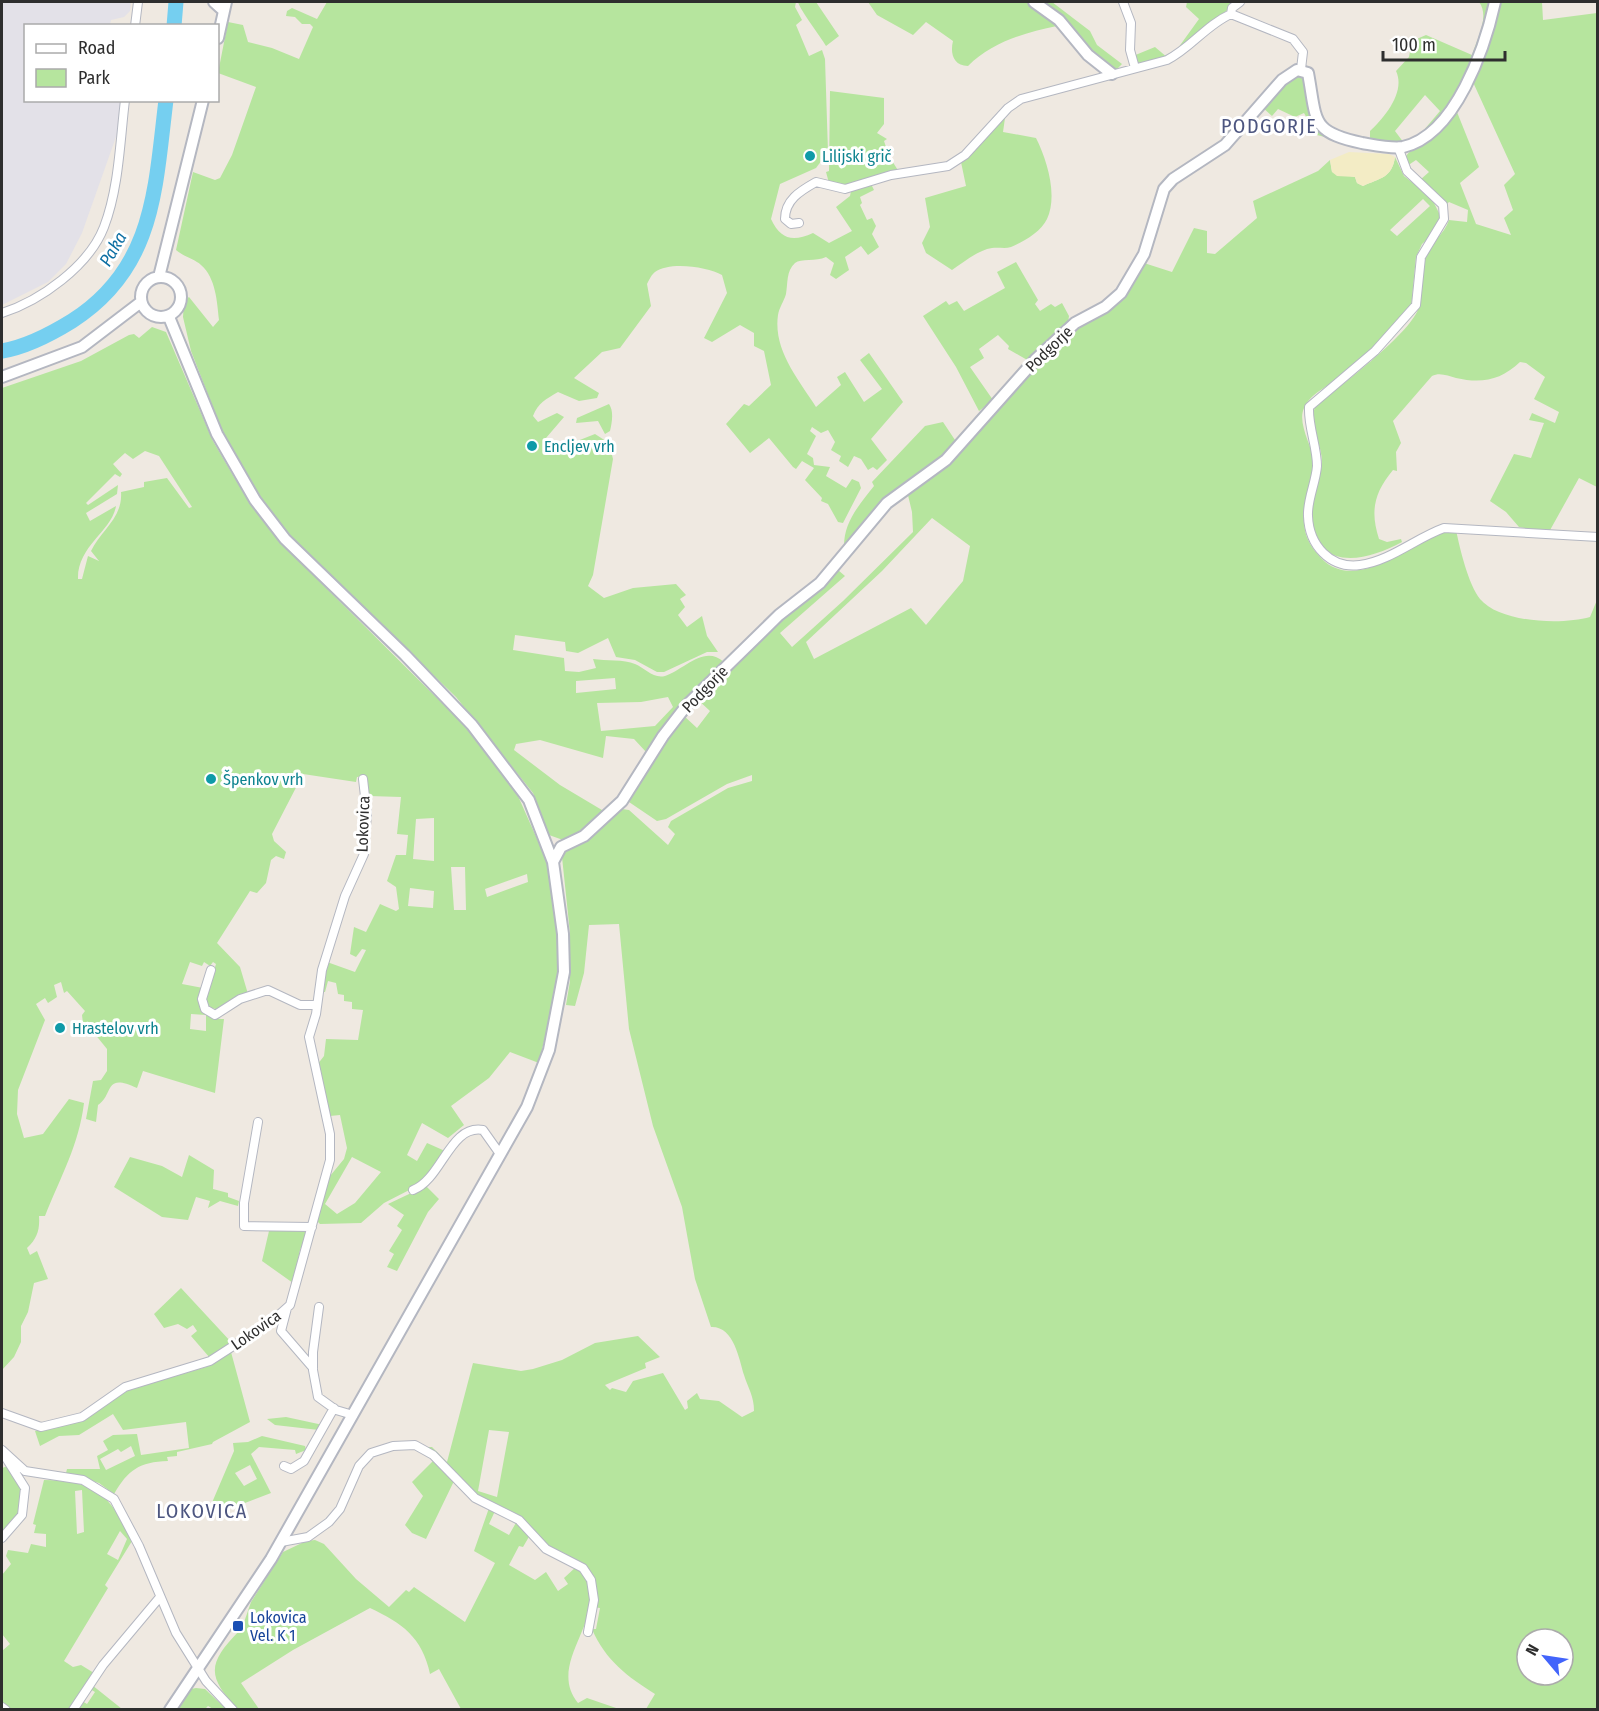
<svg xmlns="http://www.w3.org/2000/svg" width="1599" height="1711" viewBox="0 0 1599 1711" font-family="'Fira Sans Condensed',sans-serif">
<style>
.industrial{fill:#e3e1e8}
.green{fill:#b6e59e;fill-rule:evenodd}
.sand{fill:#f3ecc5}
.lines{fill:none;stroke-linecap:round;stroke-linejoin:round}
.river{stroke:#75cff0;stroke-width:15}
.street-casing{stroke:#b4b7c1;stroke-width:10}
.secondary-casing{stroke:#b4b7c1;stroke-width:14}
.street{stroke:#fff;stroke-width:8}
.secondary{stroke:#fff;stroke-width:10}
.culture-dot{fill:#0f9aa8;stroke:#fff;stroke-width:2}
.transit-dot{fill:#1a4fb4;stroke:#fff;stroke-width:2}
.labels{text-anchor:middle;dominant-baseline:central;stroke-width:6;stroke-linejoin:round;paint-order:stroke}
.culture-label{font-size:16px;fill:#0d838f;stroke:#fff;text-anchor:start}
.street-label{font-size:16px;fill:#2e2e2e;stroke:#fff}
.transit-label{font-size:16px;fill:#164399;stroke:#fff;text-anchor:start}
.water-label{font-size:18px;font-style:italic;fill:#0d6fa3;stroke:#fff}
.quarter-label{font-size:20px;letter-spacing:1.5px;fill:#4d5680;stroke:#fff}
</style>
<rect width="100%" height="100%" fill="#efe9e1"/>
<path class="industrial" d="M2,2h129l-1,9 -6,6 -13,3 -1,5 -84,1v74l95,1 -4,33 -35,99 -16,31 -18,18 -46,23z"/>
<path class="green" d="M327,2h469l-1,5 7,13 -6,5 13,31 13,-6 3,9 3,93 -12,16 -36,16 -9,35c10,21 22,23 42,14l16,10 23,-12 -16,-24 14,-11 1,-5 19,-9 4,8 -14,7 2,6 -2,2 7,15 5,-2 4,8 -4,8 7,13 -11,8 -7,-9 -16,11 4,13 -13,9 -6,-4 4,-12 -8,-6c-10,5 -25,1 -31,6 -9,8 -7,20 -9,31 -2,7 -7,14 -8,21 -5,35 20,64 38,92l25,-22 -4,-8 8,-5 19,30 18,-13 -22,-29 9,-7 34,49 -32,37 16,21 -10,10 -4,-3 -5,3 -7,-11 -7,-3 -6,11 -9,-6 2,-5 -10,-6 4,-8 -7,-12 -7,3 -9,-6 -2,4 6,5 -9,18 6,4 1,7 16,2 -4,9 20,12 6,-9 7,3 2,6 -18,35 -5,-1 -10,-18 -7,-3 1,-3 -17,-18 9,-12 -12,-7 -6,8 -3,-2 -24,-29 -19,15 -24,-29 18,-20 5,2 22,-21 -7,-34 -10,-5v-13l-14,-8 -28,17 -8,-4 23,-45 -5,-18c-14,-8 -52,-14 -67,-3 -3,2 -6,8 -8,12l4,22 -31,42 -18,4 -28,26 25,15 -2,5 -18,3 -21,-9c-12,7 -20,11 -25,24l5,6 19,-9 7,4 -18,21 5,9 16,-2 28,-11 14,9 4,16 -20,116 -5,11 16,12 29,-10 43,-4 10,11 -6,4 5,8 -7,8 9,12 15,-11 5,20 11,16h-11l-43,20h-7l-22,-12 -19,-3 -8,-19 -30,15 -12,-2 -1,-9 -50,-7 -2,15 51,8 1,13 14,1 17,-4 -3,-9c13,2 31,0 42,5 10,4 18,15 30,12 19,-6 39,-32 59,-14l-54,56 -23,35 -13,-14 -28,-3 -3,22 -63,-18 -24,4 -2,6 46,35 47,28 -37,25 -7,2 -14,-5 -16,-42 -77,-96 -117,-113 -54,-54 -18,-24 -19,-28 -27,-50 -30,-77 -8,-34 1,-16 5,-4 24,30 6,-7c-2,-18 -3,-42 -18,-55 -6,-6 -17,-8 -25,-15l17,-78 22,8 5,-2 12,-23 24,-68 -38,-14 10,-51 15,3 5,17 24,6 27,11 14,-32 -3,-3h-8l-7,-7 -9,-1 1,-5 5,-3 25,11zM615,678l1,11 -40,4v-12zM668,697l5,10 -18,19 -54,5 -4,-28 44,-1z
M798,2h18l23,34 -13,10c-6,-10 -26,-36 -28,-44z
M868,2h184l38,29 7,14 25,19 -7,7 -58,-45c-33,7 -65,16 -89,40 -15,0 -18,-13 -15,-25l-27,-19 -13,13 -36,-20z
M1187,2h50l-64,53 26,-36 -13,-12z
M1479,2h11l-1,11 -34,90 -37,34 22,-26 -15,-16 -30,36 9,12 -34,-2v-10c14,-13 36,-39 26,-60l13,-14 3,-16 14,-6 46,20c5,-16 18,-39 7,-53z
M1499,2h43l1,18 54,-7v474l-18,-9 -30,54 -30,-5 -13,-15 -16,-11 24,-47 17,4 13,-35 -15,-3 3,-7 23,10 4,-11 -25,-13 11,-22 -19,-14 -6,-1c-19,18 -38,22 -64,16 -8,-2 -16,-6 -24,-2l-39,45 8,22 -5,9 1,19 -4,-1c-19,23 -23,41 -14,69l8,3 14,-3 1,3c-37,20 -87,31 -91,-28 -1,-16 9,-34 11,-50 1,-21 -16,-39 -6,-59 26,-20 87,-66 101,-93 8,-17 -1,-38 7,-55 6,-14 20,-22 25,-37l18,2 1,-12 -19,-8 -4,4 -10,-14 -15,-12 9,-8 -13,-12 -9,6 -2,-8c3,-8 42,-37 52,-46l22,55 -19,16 16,41 35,11 -7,-17 9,-8 -9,-25 11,-11 -43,-94z
M1155,47l13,11 -25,7 -8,-4 -2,-5z
M1292,74l12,1 7,24 22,40 -24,-6 4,-4 -9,-16 -9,4 -17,-8 -6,7 -10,-9z
M830,91l54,7v26l-7,9 10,6 -3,2 5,15 10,16c-23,6 -47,18 -70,11l-3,-11 3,-1z
M1006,111l-3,21 33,6c11,22 22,57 11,81 -6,13 -24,23 -36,28 -6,2 -12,0 -19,1 -14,2 -28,14 -40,22l-26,-17 -4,-10 8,-16 -5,-29 41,-12 -5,-24z
M1395,157l9,19 27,21 10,20 -9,18 -10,9 -6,13 -5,52c-20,23 -43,44 -66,64 -12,11 -34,19 -41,35 -7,15 8,38 10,53 0,5 -2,13 -2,18 -6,35 -18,51 10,80 31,31 79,-7 108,-22 8,-4 17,-5 26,-7 4,19 12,54 24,69 20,24 82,26 110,18l7,-17v1109h-951l9,-15c-27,-17 -50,-34 -63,-65h4l4,-21 -7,-1 -2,-31 -42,-28 -22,-25 -49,-25 -51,-51h5l15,15 26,-99 48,8 12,-2 29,-9 33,-17 43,-7 22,21 -15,6 1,5 -41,17 5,5 2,-2 14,4 7,-11 30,-8 22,37 3,-2 -1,-7 10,-8 3,6 19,2 23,16 12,-6c0,-15 -6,-23 -10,-36 -5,-16 -10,-49 -33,-48l-16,-48 -13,-72 -29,-81 -24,-97 -10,-105 -30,1 -5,48 -9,33 -9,-1 4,-24v-48l-8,-76 6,-8 24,-14 30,-26 7,1 39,35 7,-11 -7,-7 3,-6 57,-33 24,-7v-6l-25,9 -61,35 -9,2 -28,-19 42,-73 12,-14 14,13 13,-17 -13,-12 34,-34 107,-95 7,6 -65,57 12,14 51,-46 70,-69 -1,-20 -5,-21c26,-16 45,-40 67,-63 30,-33 62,-68 97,-98 28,-22 59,-31 73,-67l28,9 22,-44 13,3v22l8,1 42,-36 -4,-17 65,-30 12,-11 2,12 23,5 2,6 6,3c17,-8 29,-8 32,-29zM1423,199l7,7 -33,30 -7,-6zM932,518l38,28 -7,35 -37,44 -15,-17 -97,51 -8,-17 76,-71zM489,1430l20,2 -12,65 -19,-6zM1527,1639h36v36h-36z
M1016,262l22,38 -3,4 5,7 11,-7 4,3 7,-4 7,13 -1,7 -39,38 -21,-12 1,-3 -11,-11 -19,14 5,9 -14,9 23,33 -14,11 -23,-44 -33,-51 23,-15 3,4 8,-4 7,10 41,-23 -8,-16z
M152,327l14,5 47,109 21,36 52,71 181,180 51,68 28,63 5,17 1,26 7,26v48l-20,87 -29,-11 -21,26 -38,28 13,19 -16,13 -26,-15 -15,32 10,6 10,-18 18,8 -7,14 -21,21 -33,17 -23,20 -41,1 -3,-3 13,-45 14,-17 3,-11 -7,-33 -10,1 -13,-51 7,-9 2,-17 32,1 5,-30 -11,-1v-7l-8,-1v-6l-6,-1 -2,-11 -8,-2 -3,11h-5l7,-30 28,10 11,-22 -4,-1 -6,8 -6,-3 4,-27 12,5 14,-28 16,7 3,-2 -3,-22 -9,-6 9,-26h10l2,-20 -11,-1 4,-37 -32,-1 -3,-20 -9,1 -1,5 -53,-8 -31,60 2,7 12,11 -2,7 -8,-3 -5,4 -5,23 -9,10 -7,-2 -33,52 23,24 8,27 -28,16 -13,-3 -2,-7 11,-36 -3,-2 -3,4 -6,-4 -2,4 -12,-4 -8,22 21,4c-4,18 0,32 21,31l-9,74 -72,-22 -6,17c-34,-16 -23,7 -39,17l-2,17 -10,-3 7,-38 8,-1 6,-9v-22l-13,-16 -10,-1 -2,-17 3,-4 -18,-20 -3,2 -3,-11 -7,3 3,12 -9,6 -3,-5 -9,6 9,16 -27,70 -1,24 7,24 19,-4 26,-35 15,4c-5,42 -24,75 -39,113h-6c1,14 -2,23 -12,32l3,7 7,-4 11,28 -14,4 -6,29 -7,14v16l-7,15 -12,13v-982l79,-27 48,-26 5,-1 5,4zM145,451l14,5 33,51 -3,1 -22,-30 -23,4v5l-23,5c2,26 -20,38 -30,59l8,10 -11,-5 -6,23h-4c-1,-33 34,-48 38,-73l-26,15 -4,-8 31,-19 1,-9 -30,20 -2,-2 29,-29 5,3 2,-3 -9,-10 12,-11 8,6zM434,818v43l-21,-2 3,-40zM451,867h14l1,43h-12zM527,874l1,8 -41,15 -2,-8zM410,888l24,3 -1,17 -25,-2zM191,1014l15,1v16l-16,-2zM352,1157l29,15 -26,31 -18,11 -12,-10z
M609,404c5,7 3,19 1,27l-5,3 -7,-13 -22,2 1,-5z
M943,422l14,21 -113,103c0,-24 15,-41 30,-60l-2,-4 53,-56z
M189,1155l25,15 -1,19 15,4v4l11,4 -1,5 -18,-5 -12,7 2,-7 -14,-4 -8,23 -26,-3 -48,-30 16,-30 32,9 20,11z
M426,1186l13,13 -11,13 -31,59 -10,-4 7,-13 -5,-3 13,-21 -5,-4 7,-11 -16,-11z
M298,1229l6,1 3,4 -7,16 -7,33 -31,-22 7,-30z
M181,1288l51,55 -22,15 -19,-22 6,-5 -4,-6 -6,4 -9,-5 -14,4 -10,-14z
M231,1352l19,70 -37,20 -1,2 -35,8v4l-10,1 1,4c-29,1 -40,9 -54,33l-15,-11 -33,-10 1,-4h33l-3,-13 11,-6 -5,-9 10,-6 24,-1 4,21 48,-7 -3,-26 -63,8 -10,-16 -34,21 -20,1 -19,10 -5,-15 47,-11 43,-29 81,-24zM131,1446l4,10 -29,14 -6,-11 18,-10 3,3z
M286,1417l37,8 -4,5 -44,-5 -8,-6z
M262,1436l43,10 1,4 -10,4 -1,-4 -36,-3 -8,7 20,39 -60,23v-11l23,-54 -1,-8 15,-1zM250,1465l7,14 -13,7 -9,-13z
M433,1461l10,6 11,14 -28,58 -14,-6 -7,-8 18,-29 -11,-14z
M8,1466l14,16 -1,31 -19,22v-67z
M44,1480c52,0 67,16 88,61l-27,44 3,3 -44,73 9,6 8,-2 13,8 -24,36h-61l-7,-5v-53l8,-7 -8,-10v-59l9,-11 -5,-8 2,-6 20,3 3,-9 15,3v-13l-12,-1 2,-8 -3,-1zM82,1490l2,42 -7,2 -2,-43zM120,1531l7,8 -9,21 -11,-6z
M489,1508l6,3 -6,13 20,11 8,-14 13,14 -7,12 -4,-1 -10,19 26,15 11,-8 12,19 10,-7 -4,-6 13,-12c45,43 -35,93 1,137l9,-5 32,11h-158l-22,-40 -9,5c-8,-37 -28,-51 -60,-66l-77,42 -52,33 18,26h-21c-32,-33 -30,-46 1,-78h2l10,-29 32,-50 23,-11 9,-1 9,4 32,35 33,28 17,-17 3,2 5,-5 51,35 30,-59 -21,-12z
M92,1685l30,24 -45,1 5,-9 5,3 8,-12 -5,-3z
M196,1688l9,1 21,20h-13l-5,-3 -3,3 -29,1 15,-21z"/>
<path class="sand" d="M1349,152l40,2 6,3c-3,21 -15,21 -32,29l-6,-3 -2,-6 -18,-1 -5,-4 -2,-12z"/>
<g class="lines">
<path class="river" d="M174,26l2,-24
M2,351c24,-4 49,-17 70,-30 83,-53 83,-132 94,-221"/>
<g class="street-casing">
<path id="street" d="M1123,2l8,21 -1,27 5,18
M1231,14l62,25 10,13 -2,17
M135,26l3,-24
M1398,147l9,24 36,34 1,14 -23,38 -5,48 -41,46 -66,56c-1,20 8,39 8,59 -1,16 -10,34 -9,50 1,29 22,53 52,49 30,-4 56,-27 84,-37l154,9
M799,223l-8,1 -6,-5c0,-19 15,-28 31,-37l29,7 46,-14 57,-9 17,-11 43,-47 13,-9 146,-39c24,-12 39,-35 64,-46l1,-6 8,-6
M2,313c38,-12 87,-47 102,-86 15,-39 16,-86 21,-127
M211,970l-9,29 3,10 10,6 25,-16 28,-9 32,15h17
M258,1122l-14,81v23l68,1
M413,1190c29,-11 37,-66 70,-60l17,24
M319,1307l-6,45v18l5,27 18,13 17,5
M287,1308l-6,23 32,37
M2,1413l39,14 41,-10 43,-30 85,-26 62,-40 18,-16 40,-145v-26l-21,-97 7,-23 6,-44 23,-74 19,-42 3,-40 -4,-35
M2,1450l23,21 58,9 31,19 25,47 37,87 30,48 27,29
M284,1466l7,3 13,-8 30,-53
M2,1538l20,-23 3,-27 -19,-30
M281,1542l27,-5 21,-15 11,-13 19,-43 12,-13 22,-7 22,-1 18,10 42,43 44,22 27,29 37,19 8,12 3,20 -6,32
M2,1707l4,3
M73,1710l30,-45 57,-68"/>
</g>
<g class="secondary-casing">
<path id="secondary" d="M214,2l10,9
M1034,2l25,18 29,35 24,19
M218,38l8,-36
M141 297a20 20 0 1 1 40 0a20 20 0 1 1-40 0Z
M159,277l44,-177
M169,317l48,117 38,66 30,39 120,116 67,70 57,75 24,62 10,72 1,38 -15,78 -22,57 -256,452 -101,151
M2,377l80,-30 59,-45
M553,862l8,-15 23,-11 38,-35 41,-65 24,-31 92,-90 41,-32 67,-80 59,-43 89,-100 40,-37 30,-16 16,-14 23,-39 20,-65 9,-10 52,-34 57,-65 15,-10 11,3c9,48 2,59 54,70 12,2 30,6 41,4 53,-12 82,-100 92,-145"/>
</g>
<use href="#street" class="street"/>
<use href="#secondary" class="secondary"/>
</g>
<g class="culture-dot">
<circle cx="810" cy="156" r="6"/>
<circle cx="532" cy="446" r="6"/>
<circle cx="211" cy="779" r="6"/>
<circle cx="60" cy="1028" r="6"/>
</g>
<rect class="transit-dot" x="232" y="1620" width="12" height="12" rx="3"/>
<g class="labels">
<g class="culture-label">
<text x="822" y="156">Lilijski grič</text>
<text x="544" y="446">Encljev vrh</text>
<text x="223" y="779">Špenkov vrh</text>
<text x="72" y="1028">Hrastelov vrh</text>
</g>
<g class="street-label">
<text transform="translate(1049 349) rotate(-44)">Podgorje</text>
<text transform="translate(705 689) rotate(-46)">Podgorje</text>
<text transform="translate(363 824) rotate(-88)">Lokovica</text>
<text transform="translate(256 1330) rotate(-35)">Lokovica</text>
</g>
<g class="transit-label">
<text x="250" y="1617">Lokovica<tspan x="250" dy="18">Vel. K 1</tspan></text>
</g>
<g class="water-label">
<text transform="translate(113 249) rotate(-60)">Paka</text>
</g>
<g class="quarter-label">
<text x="1269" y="126">PODGORJE</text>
<text x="202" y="1511">LOKOVICA</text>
</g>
</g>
<rect width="1599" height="1711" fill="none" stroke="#2e2e2e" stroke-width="6"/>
<rect x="24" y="24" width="195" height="78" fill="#ffffff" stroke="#ababab" stroke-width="1.5"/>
<rect x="36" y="44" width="30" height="9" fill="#ffffff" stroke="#ababab" stroke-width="1.5"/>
<text x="78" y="54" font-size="18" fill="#2e2e2e">Road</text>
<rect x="36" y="69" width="30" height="18" fill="#b6e59e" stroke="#ababab" stroke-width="1.5"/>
<text x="78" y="84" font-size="18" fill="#2e2e2e">Park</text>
<g transform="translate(1545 1657) rotate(299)"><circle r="28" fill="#ffffff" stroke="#ababab" stroke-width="1.5"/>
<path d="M0-4.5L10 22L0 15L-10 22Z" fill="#4264fb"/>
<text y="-9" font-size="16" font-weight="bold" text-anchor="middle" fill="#2e2e2e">N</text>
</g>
<path d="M1383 51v9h122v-9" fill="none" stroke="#2e2e2e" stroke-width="3"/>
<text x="1392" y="51" font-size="18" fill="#2e2e2e" stroke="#ffffff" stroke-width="4.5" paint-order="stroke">100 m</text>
</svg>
